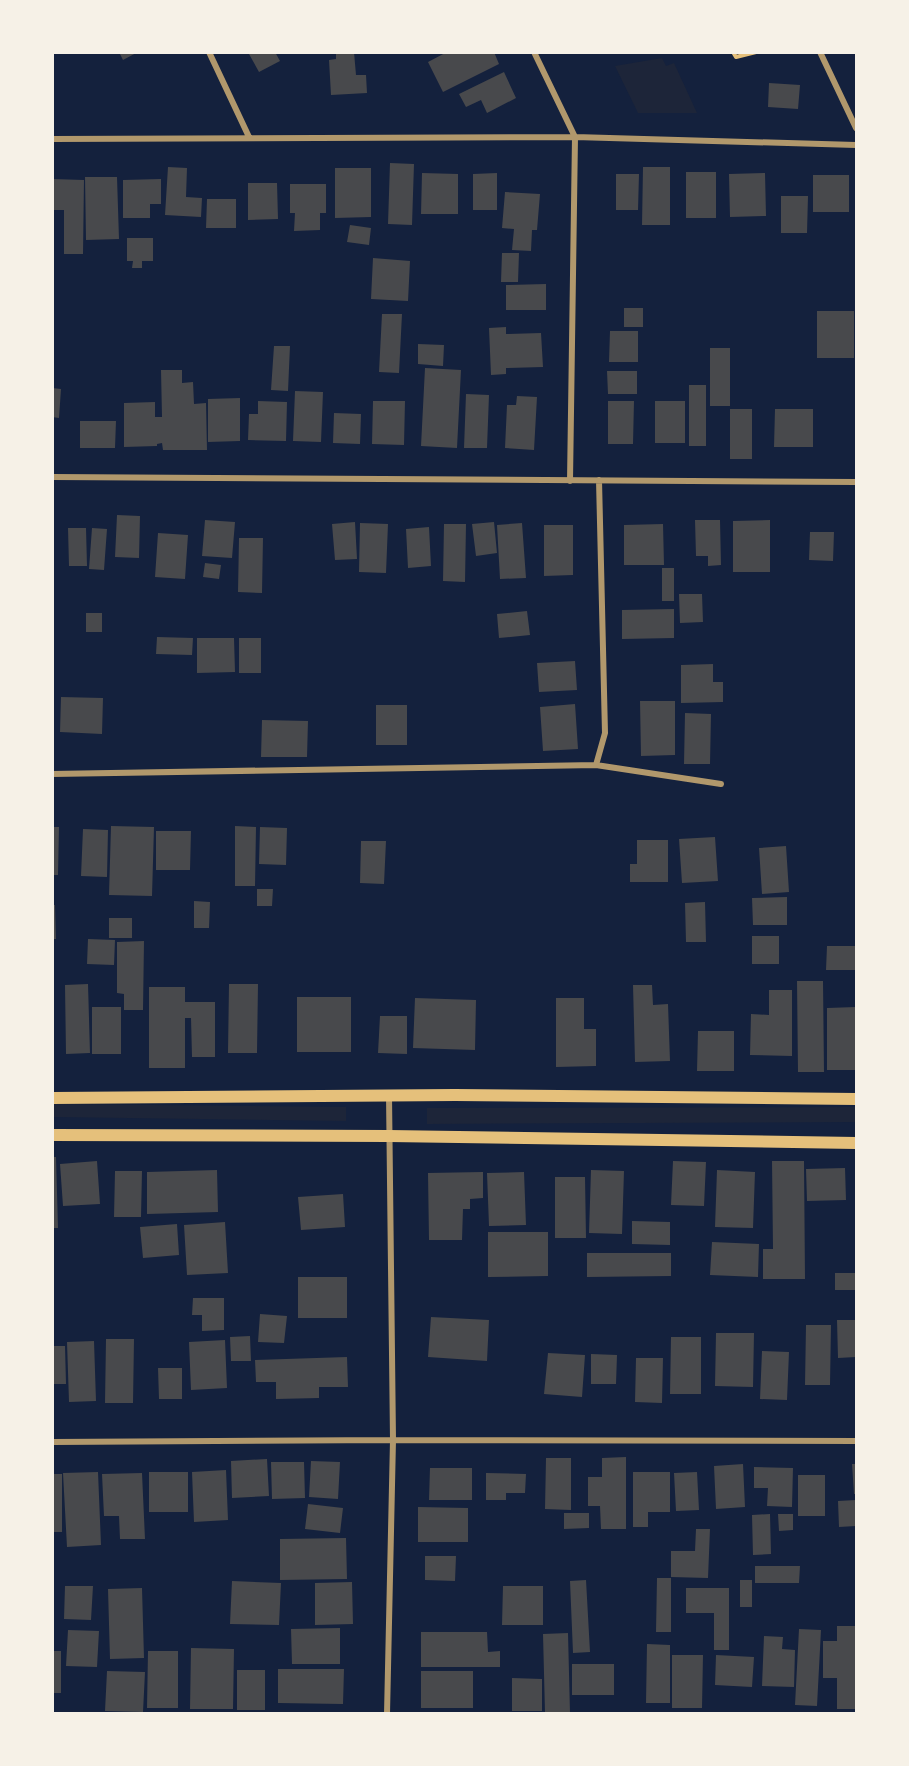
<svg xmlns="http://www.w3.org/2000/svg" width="909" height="1766" viewBox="0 0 909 1766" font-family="Signika,sans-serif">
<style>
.green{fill:#1d2539}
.building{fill:#48494c}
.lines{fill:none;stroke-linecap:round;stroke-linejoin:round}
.path{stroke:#e5c07b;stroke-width:4}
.minor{stroke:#b1986c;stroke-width:6}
.secondary{stroke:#e5c07b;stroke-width:12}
</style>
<rect width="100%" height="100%" fill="#14213d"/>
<path class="green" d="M662,58l4,8 8,-3 23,50h-59l-23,-47z
M53,1104l293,3v14l-293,-4z
M856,1107v15l-429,2v-16z"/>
<path class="building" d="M119,52h19l-15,8z
M252,52h23l5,9 -21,11 -10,-18z
M336,52h18l2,23h10l1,18 -36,2 -2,-35 7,-1z
M447,52h47l5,12 -56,28 -15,-30z
M504,72l12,26 -29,15 -6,-13 -15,7 -7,-13z
M769,83l31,2 -2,24 -30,-2z
M390,163l24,1 -2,61 -24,-1z
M168,167l19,1 -1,29 16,1 -1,19 -36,-2z
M643,167h27v58h-28z
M335,168h36v49l-36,1z
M686,172h30v46h-30z
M422,173l36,1v40h-37z
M497,173v37h-24v-36z
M765,173l1,43 -36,1 -1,-43z
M616,174h23l-1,36h-22z
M813,175h36v37h-36z
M85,177h32l2,62 -33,1z
M52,179l32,1 -1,74h-19v-44h-12z
M161,179v25h-11v14h-27v-38z
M248,183h29l1,36 -30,1z
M290,184h36v29h-6v17l-26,1 1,-18h-5z
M505,192l35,2 -3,36h-5l-1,21 -19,-1 2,-21 -12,-1z
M781,196h27l-1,37h-26z
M207,199h29v29h-30z
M350,225l21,3 -2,17 -22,-3z
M127,238h26v23h-11v7h-10l1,-7h-6z
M502,253h17l-1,29h-17z
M373,258l37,3 -2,40 -37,-2z
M546,284v26h-40v-25z
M624,308h19v19h-19z
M817,311h37v47h-37z
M382,314h20l-3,59 -20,-1z
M506,327v7l35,-1 2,34 -37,1v6l-15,1 -2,-47z
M610,331h28v31h-29z
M418,344l26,1 -1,21 -25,-2z
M274,346h16l-2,45 -17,-1z
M710,348h20v58h-20z
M425,368l36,2 -4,78 -36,-2z
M161,370h21v13l11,-1 1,22 12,-1 1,47h-44l-1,-7 -5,1v2l-33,1v-44l31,-1v15h7z
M607,371h30v23h-29z
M689,385h17v61h-17z
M52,388l9,1 -2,29 -7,-1z
M295,391l28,1 -2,50 -28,-1z
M466,394l23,1 -2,53h-23z
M517,396l20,1 -3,53 -29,-2 2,-43h9z
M240,398v43l-32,1v-43z
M258,401l29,1 -1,39 -38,-1 1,-26h9z
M373,401h32l-1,44 -32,-1z
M608,401h26l-1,43h-25z
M655,401h30v42h-30z
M730,409h22v50h-22z
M775,409h38v38h-39z
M334,413l27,1 -1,30 -27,-1z
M80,421h36l-1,27h-35z
M117,515l23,1 -1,42 -24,-1z
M205,520l30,2 -3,36 -30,-2z
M695,520h25l1,45 -13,1v-10h-12z
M770,520v52h-37v-51z
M355,522l2,37 -22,1 -3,-36z
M494,522l3,31 -21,3 -4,-32z
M360,523l28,1 -2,49 -27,-1z
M522,523l4,55 -26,1 -3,-54z
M444,524h22l-1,58 -22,-1z
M663,524l1,41h-40v-40z
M544,525h29v50l-29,1z
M429,527l2,39 -23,2 -2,-39z
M68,528h18l1,38h-18z
M92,528l15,1 -3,41 -15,-1z
M810,532h24l-1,29 -24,-1z
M158,533l30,2 -3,44 -30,-2z
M239,538h24l-1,55 -24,-1z
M205,563l16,2 -2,14 -16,-2z
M662,568h12v33h-12z
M679,594h23l1,28 -23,1z
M674,609v29l-52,1v-29z
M527,611l3,24 -31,3 -2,-24z
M86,613h16v19h-16z
M157,637l36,1 -1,17 -36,-1z
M197,638h37l1,34 -38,1z
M239,638h22v35h-22z
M575,661l2,29 -38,2 -2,-29z
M713,664v18h10v20l-42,1v-38z
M61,697l42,1 -1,36 -42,-2z
M640,701h35v54l-34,1z
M575,704l3,45 -35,2 -3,-44z
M376,705h31v40h-31z
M685,713l26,1 -1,50h-26z
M262,720l46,1 -1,36h-46z
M111,826l43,1 -2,69 -43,-1z
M235,826l21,1 -1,59h-20z
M52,827h7l-1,48h-6z
M260,827l27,1 -1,37 -27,-1z
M83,829l25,1 -1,47 -26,-1z
M156,831h35l-1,39h-34z
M715,837l3,44 -36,2 -3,-44z
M637,840h31v42h-38v-18h7z
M361,841h25l-2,43 -24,-1z
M786,846l3,46 -27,2 -3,-46z
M257,889h16l-1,17h-15z
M787,897v28h-34l-1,-27z
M194,901l16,1 -1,26h-15z
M705,902l1,40h-20l-1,-39z
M52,905h3l1,34h-4z
M109,918h23v20h-23z
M752,936h27v28h-27z
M88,939l27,1 -1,25 -27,-1z
M144,941l-1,69h-19v-16l-7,-1v-51z
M827,946h29v24h-30z
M797,981h26l1,91h-26z
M88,984l2,69 -24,1 -1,-69z
M229,984h29l-1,69h-29z
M633,985h19l1,20 15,-1 2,57 -35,1z
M149,987h36v15h30v55h-23l-1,-39h-6v50h-36z
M769,990h23v66l-42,-1 1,-41 18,1z
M297,997h54v55h-54z
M415,998l61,2 -1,50 -62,-2z
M556,998h28v31h12v37l-40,1z
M92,1007h29v47h-29z
M856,1007v63h-29v-62z
M380,1016h27v38l-29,-1z
M698,1031h36v40h-37z
M52,1157h4l2,71h-6z
M97,1161l3,43 -37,2 -3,-42z
M673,1161l33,1 -2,44 -33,-1z
M772,1161h32l1,118h-42v-30h10z
M845,1168l1,32 -39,1 -1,-32z
M217,1170l1,42 -71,2v-42z
M591,1170l33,1 -2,63 -33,-1z
M717,1170l38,2 -2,56 -38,-1z
M115,1171h27l-1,46h-27z
M483,1172v26l-13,1v10h-7l-1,31h-33l-1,-67z
M524,1172l2,53 -37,1 -2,-53z
M555,1177h30l1,61h-31z
M343,1194l2,33 -44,3 -3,-33z
M632,1221l38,1v23l-38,-1z
M225,1222l3,51 -41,2 -3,-50z
M177,1224l2,31 -36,3 -3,-31z
M488,1232h60v44l-60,1z
M712,1242l47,2 -1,33 -48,-2z
M587,1253h84v23l-84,1z
M835,1273h21v17h-21z
M298,1277h49v41h-49z
M193,1298h31v32l-22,1v-16h-10z
M260,1314l27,2 -3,27 -26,-1z
M431,1317l58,3 -2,41 -59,-4z
M837,1320h19v37l-18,1z
M806,1325h25l-1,60h-25z
M716,1333h38l-1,54 -38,-1z
M250,1336l1,25h-20l-1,-24z
M671,1337h30v57h-31z
M106,1339h28l-1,64h-28z
M225,1340l2,48 -36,2 -2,-48z
M94,1341l2,60 -27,1 -2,-60z
M52,1346h13l1,38h-14z
M762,1351l27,1 -2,48 -27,-1z
M548,1353l37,2 -3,42 -38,-3z
M591,1354l26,1 -1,29h-25z
M347,1357l1,30h-29v11l-43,1v-17h-20l-1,-22z
M636,1358h27l-1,45 -27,-1z
M158,1368h24v31h-23z
M626,1457v72h-25l-1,-23h-12v-29h14v-19z
M546,1458h25v52l-26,-1z
M267,1459l2,37 -37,2 -1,-37z
M311,1461l29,1 -2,37 -29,-2z
M271,1462h33l1,36 -33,1z
M743,1464l2,43 -29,2 -2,-43z
M852,1464h4v30h-2z
M754,1467l39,1 -1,39 -25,-1 1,-18h-14z
M430,1468h42v32h-43z
M226,1470l2,50 -34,2 -2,-50z
M98,1472l3,73 -34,2 -4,-74z
M149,1472h39v40h-39z
M633,1472h37v40h-22v15h-15z
M697,1472l2,38 -23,1 -2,-38z
M142,1473l3,66h-25l-1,-23h-15l-2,-42z
M486,1473l40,1 -1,19h-19v7h-20z
M52,1474h10v58h-10z
M798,1475h27v41h-27z
M856,1500v26l-17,1 -1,-26z
M308,1504l35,4 -3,25 -35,-4z
M418,1507l50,1v34h-50z
M564,1513h25v15l-25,1z
M770,1514l1,40 -18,1 -1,-40z
M778,1514h15v16l-14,1z
M696,1529h14l-2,49 -37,-1v-26h24z
M346,1538l1,41 -67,1v-41z
M425,1556h31l-1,25 -30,-1z
M755,1566h45l-1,17h-44z
M657,1578h14v54h-15z
M586,1580l4,72 -17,1 -3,-72z
M740,1580h12v27h-12z
M232,1581l49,2 -2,42 -49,-1z
M352,1582l1,42 -38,1v-42z
M65,1586h28l-2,34 -27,-1z
M503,1586h40v39h-41z
M142,1588l2,70 -34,1 -2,-70z
M686,1588h43v62h-15v-37h-28z
M837,1626h19v83h-19v-31h-14v-37h14z
M340,1628v36h-48l-1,-35z
M799,1629l22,1 -4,76 -22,-1z
M68,1630l31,1 -2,36 -31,-1z
M421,1632h66l1,20 12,-1v16h-79z
M568,1633l2,80h-25l-2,-79z
M764,1636l19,1 -1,12 13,1 -1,37 -32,-1z
M647,1644l23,1v58h-24z
M191,1648l43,1 -1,60h-43z
M52,1651h9v42h-9z
M148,1651h30v57h-31z
M672,1655h31l-1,53h-30z
M716,1655l38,2 -2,30 -37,-2z
M572,1664h42v31h-42z
M278,1669h66l-1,35 -65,-1z
M237,1670h28v40h-28z
M107,1671l38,1 -2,40 -38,-1z
M421,1671h52v37h-52z
M512,1678l30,1v32h-30z"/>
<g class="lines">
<path class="path" d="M733,52l3,5 20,-5"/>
<path class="minor" d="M209,52l40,85
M534,52l41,85 -5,344
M820,52l36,76
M52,139l523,-2 281,8
M52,477l804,5
M596,765l9,-32 -6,-253
M52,774l544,-9 125,19
M52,1442l341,-2 463,1
M387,1714l6,-274 -4,-345"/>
<path class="secondary" d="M52,1098l403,-3 401,4
M52,1135l337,1 467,7"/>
</g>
<rect width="909" height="1766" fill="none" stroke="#f6f1e7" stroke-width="108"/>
</svg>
